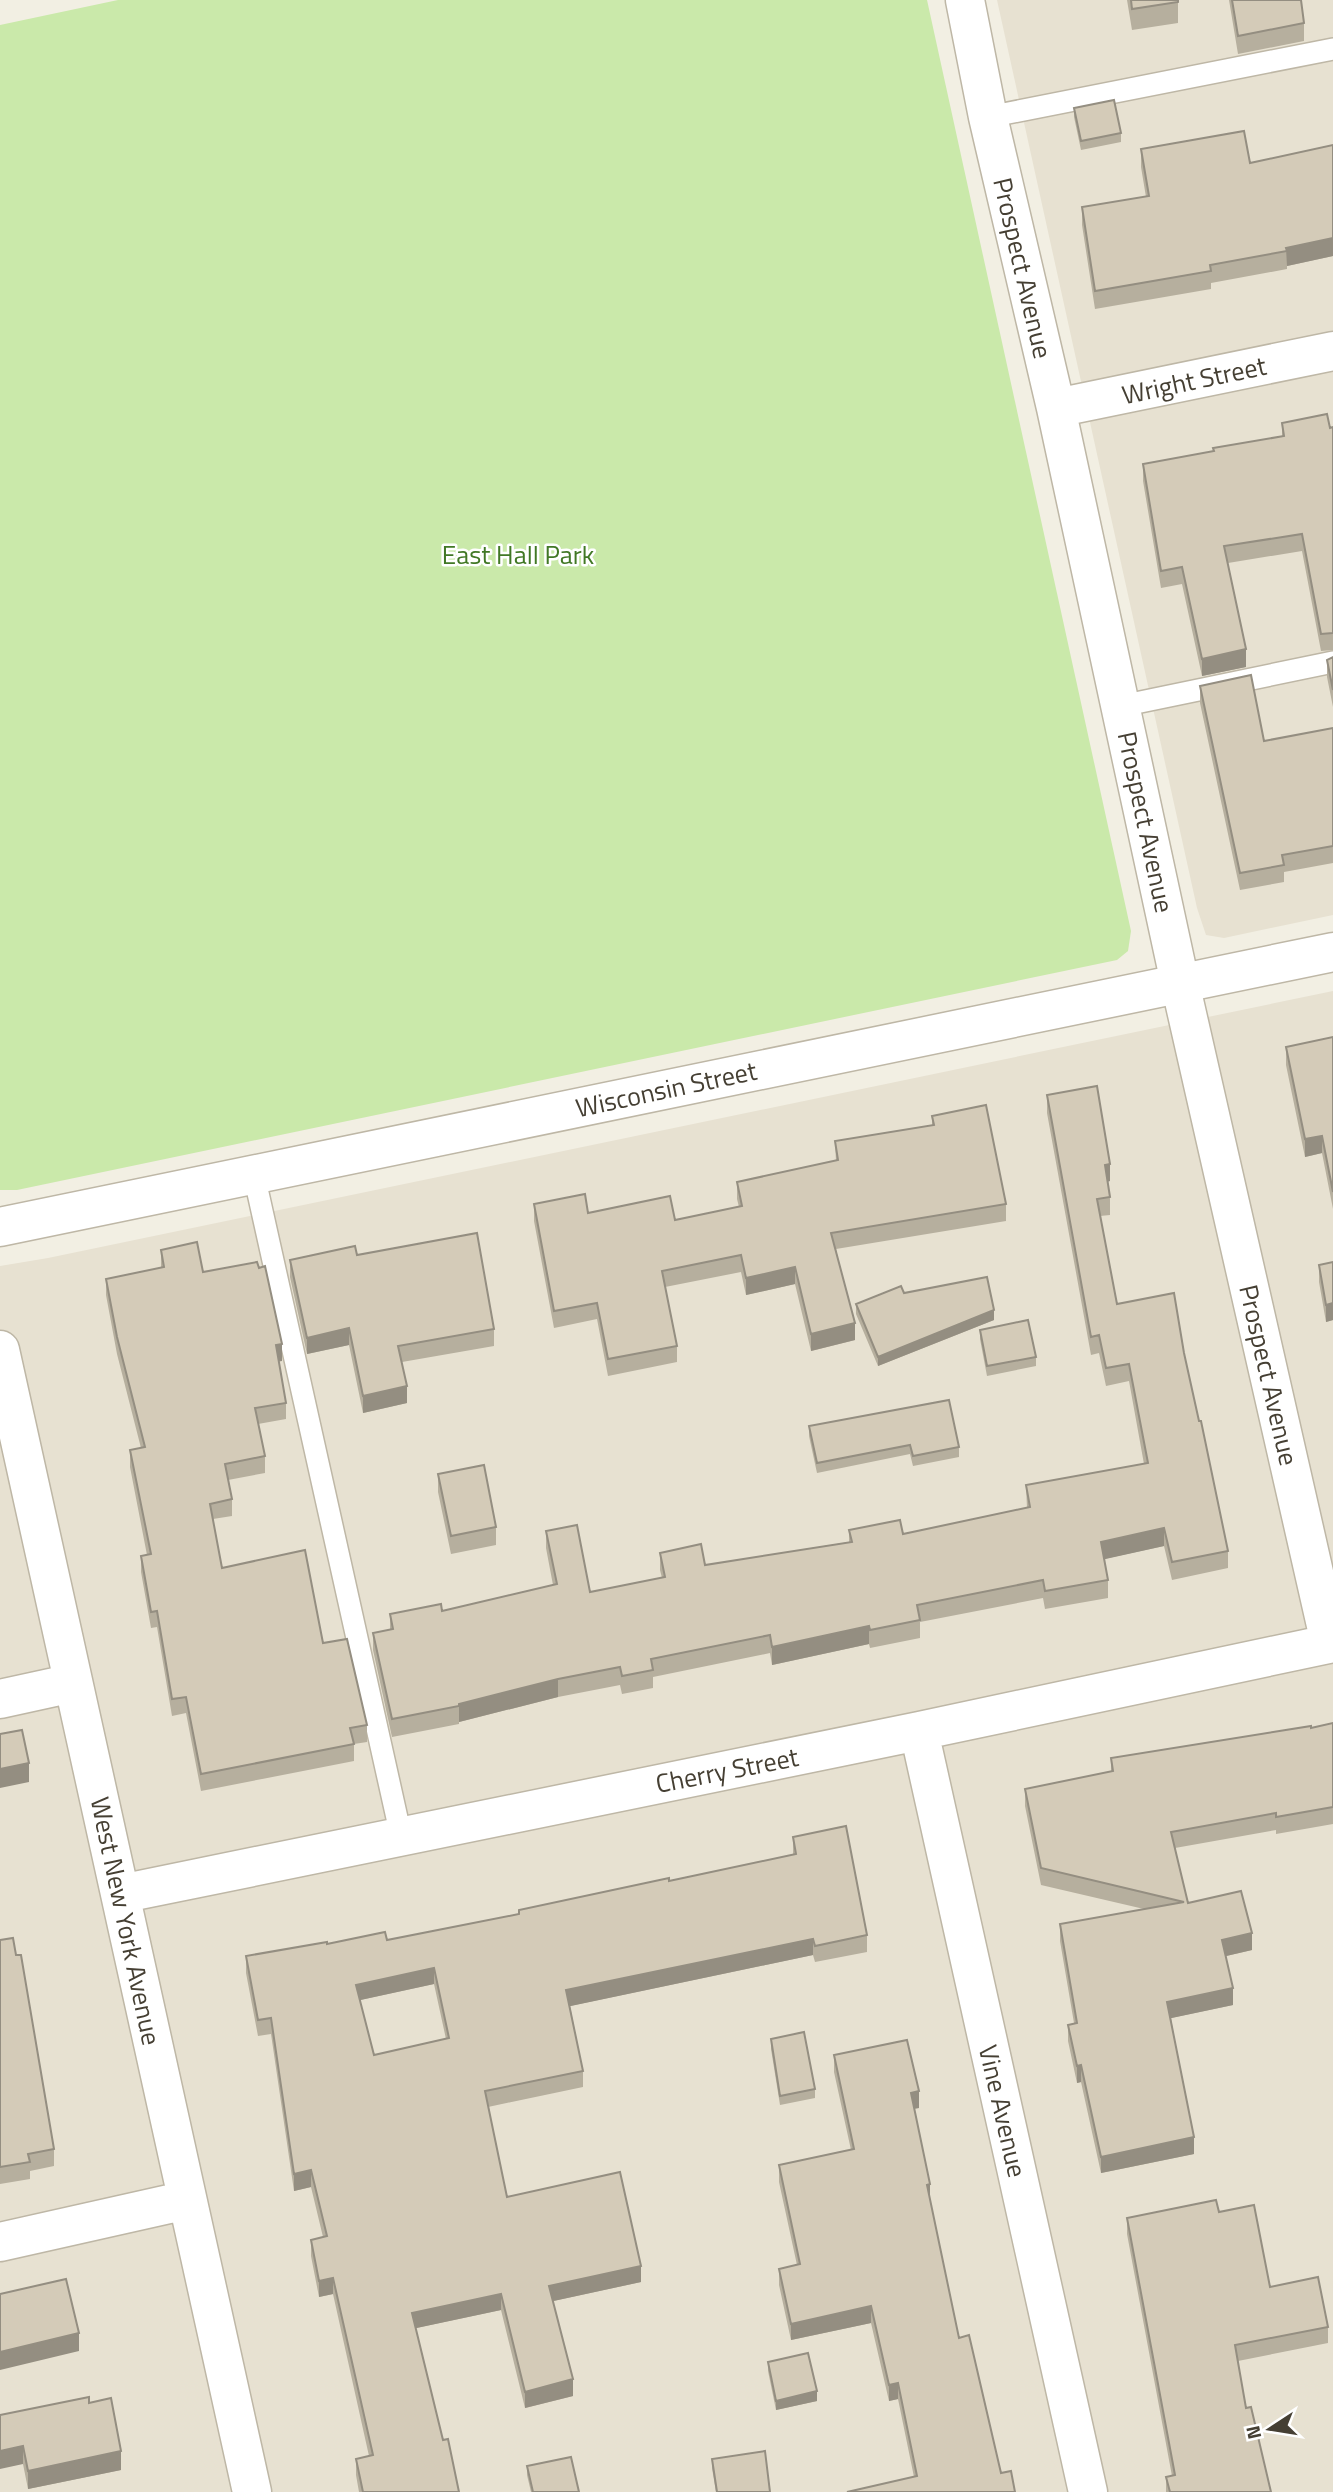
<svg xmlns="http://www.w3.org/2000/svg" width="1333" height="2492" viewBox="0 0 1333 2492" font-family="'Titillium Web',sans-serif">
<style>
.residential{fill:#e7e1d1}
.green{fill:#cae9aa}
.lines{fill:none;stroke-linecap:round;stroke-linejoin:round}
.service-casing{stroke:#beb7a6;stroke-width:24}
.minor-casing{stroke:#beb7a6;stroke-width:41}
.tertiary-casing{stroke:#beb7a6;stroke-width:41}
.service{stroke:#fff;stroke-width:21}
.minor{stroke:#fff;stroke-width:38}
.tertiary{stroke:#fff;stroke-width:38}
.wall{fill:#b6af9e;fill-rule:evenodd}
.shaded-wall{fill:#948e81}
.building{fill:#d4cbb8;stroke:#948e81;stroke-width:2;fill-rule:evenodd}
.labels{text-anchor:middle;dominant-baseline:central;stroke-width:5;stroke-linejoin:round;paint-order:stroke}
.street-label{font-size:26px;fill:#453f33;stroke:#fff}
.park-label{font-size:26px;fill:#417825;stroke:#fff}
</style>
<rect width="100%" height="100%" fill="#f2efe3"/>
<path class="residential" d="M997,0h336v915l-109,23 -18,-3 -9,-27z
M1333,991v1501h-1333v-1226l48,-8z"/>
<path class="green" d="M118,0h809l204,931 -3,20 -11,9 -1100,230h-17v-1165z"/>
<g class="lines">
<g class="service-casing">
<path id="service" d="M988,117l345,-68
M1121,706l212,-44
M254,1175l147,661"/>
</g>
<g class="minor-casing">
<path id="minor" d="M965,0l23,117 68,291 124,575 150,660
M1056,408l277,-57
M0,1350l252,1142
M0,1699l73,-16
M919,1731l169,761
M120,1894l799,-163 414,-88
M0,2242l187,-42"/>
</g>
<g class="tertiary-casing">
<path id="tertiary" d="M0,1227l1333,-275"/>
</g>
<use href="#service" class="service"/>
<use href="#minor" class="minor"/>
<use href="#tertiary" class="tertiary"/>
</g>
<path class="wall" d="M1127,0h51v23l-46,7z
M1229,0h72l3,23v18l-66,13z
M1074,108l47,25v9l-40,8 -7,-33z
M1333,145v111l-46,10v3l-76,14v6l-116,20 -13,-84v-18l64,-10 -5,-30v-18l109,14z
M1282,423l51,4v223l-12,1 -19,-100 -74,12 18,104 -44,9 -20,-92 -21,4 -18,-107v-17l70,-13 69,-14z
M1333,657v50l-6,-30v-17z
M1200,686l64,55 69,-13v135l-49,9v10l-44,8 -40,-187z
M1333,1037v172l-11,-56 -17,4 -19,-92v-18z
M1047,1095l63,86 -3,1 3,15v18l-10,1 17,88 67,49 44,198v17l-56,12 -8,-34 -60,13 4,21v18l-63,11 -2,-11 -123,24v16l-50,10 -1,-4 -97,21 -2,-12 -117,24v11l-31,6 -2,-9 -62,12 -99,25v2l-67,13 -19,-87v-17l17,-3v-16l52,-3 111,-26 -7,-37v-17l44,61 72,-14 -2,-8v-17l45,12 144,-23v-12l54,4 124,-26 -1,-23 118,-21 -15,-83 -23,5 -7,-33 -8,2 -44,-242z
M932,1116l74,88v17l-170,28 19,91 -44,11 -16,-67 -49,11 -5,-23 -76,15 12,59v16l-69,14 -11,-57 -43,9 -20,-107v-17l54,9 87,7 64,-13 -2,-8v-17l99,-21 -1,-20 97,-15z
M161,1250l42,22 79,89h-3l7,42v16l-28,5 7,32v17l-37,7 4,19v17l-19,3 9,49 101,75 44,82v17l-13,2v17l-153,30 -15,-78 -14,3 -15,-89 -6,1 -10,-56v-16l6,-1 -17,-88v-17l11,-2 -24,-94 -11,-59v-16l55,-11z
M357,1255l137,74v17l-92,16 5,41 -44,10 -14,-68 -42,9 -17,-77v-17z
M1333,1262v58l-7,2 -7,-40v-17z
M904,1293l90,27 -116,46 -22,-52v-10z
M980,1330l56,27v9l-49,10 -7,-37z
M809,1426l150,21v10l-46,9 -3,-12 -93,19 -8,-37z
M438,1474l58,53v18l-45,9 -13,-62z
M1333,1723v101l-57,10v-4l-101,18 13,55 64,47 -26,6 7,49 -62,13 23,136 -93,19 -20,-91 -4,1 -9,-42v-16l6,-2 -14,-82v-17l84,-15 -103,-24 -16,-79v-17l86,-17v-14l200,-30z
M793,1837l74,98v17l-52,10 -2,-7 -243,51 13,65v16l-95,20 19,90 134,85 -88,19 20,95 -48,12 -24,-98 -85,18 27,112 16,52h-100l-3,-17v-16l13,-3 -36,-162 -14,3 -8,-41v-16l12,-3 -12,-50 -17,4 -23,-157 -13,2 -12,-63v-17l81,-12 60,-4 132,-26v-4l150,-29 124,-26zM434,1984l12,55 -72,16 -14,-55z
M0,1940l54,209v17l-24,5v8l-30,5z
M771,2039l44,50v9l-35,7 -9,-56z
M834,2055l85,53 -5,1 16,91 29,138 42,135 14,19 -101,-15 -16,-78 -9,2 -18,-78 -80,17 -12,-55v-16l18,-4 -18,-83v-17l72,-15 -17,-78z
M1219,2212l51,75 58,40v16l-90,18 8,47 25,84h-105v-15l6,-1 -45,-242v-16z
M768,2362l49,39 -41,9 -8,-39z
M89,2403l32,67 -93,19 -5,-25 -23,-49z
M712,2459l58,33h-54l-4,-24z
M527,2466l52,26h-48l-4,-17z"/>
<path class="shaded-wall" d="M1333,238v18l-46,10 -1,-18z
M1246,649v18l-44,9v-17z
M1322,1136v17l-17,4v-18z
M1110,1164v17l-5,1v-17z
M795,1267v17l-49,11v-17z
M1333,1303v17l-7,2v-17z
M994,1310v10l-116,46v-9z
M855,1323v17l-44,11v-17z
M349,1328v17l-42,9v-16z
M282,1344v17l-6,1v-17z
M407,1386v17l-44,10v-17z
M1164,1528v18l-63,14v-18z
M869,1626v18l-97,21v-18z
M558,1679v18l-99,25v-18z
M29,1763v19l-29,6v-19z
M1252,1933v17l-30,7v-17z
M813,1939v16l-247,52v-17z
M434,1968v16l-78,17v-16z
M1233,1988v17l-66,14v-17z
M1081,2065v17l-4,1v-17z
M919,2091v17l-8,1v-16z
M1194,2137v17l-93,19v-16z
M311,2170v17l-17,4v-17z
M930,2184v16l-3,-15z
M641,2266v16l-92,20v-16z
M333,2278v16l-14,3v-16z
M501,2294v16l-89,19v-16z
M871,2306v17l-80,17v-16z
M79,2333v18l-79,19v-18z
M573,2379v17l-48,12v-16z
M898,2383v16l-9,2v-16z
M817,2391v10l-41,9v-9z
M23,2446v18l-23,5v-18z
M121,2451v19l-93,19v-18z"/>
<path class="building" d="M1131,0h47v2l-46,7z
M1232,0h69l3,23 -66,13z
M1114,100l7,33 -40,8 -7,-33z
M1244,131l6,32 83,-18v93l-47,10 1,3 -77,14 1,6 -116,20 -13,-84 67,-11 -8,-47z
M1327,414l3,14 3,-1v206l-12,1 -19,-100 -78,12 22,103 -44,10 -20,-92 -21,4 -18,-107 71,-13 -1,-3 71,-12 -2,-13z
M1333,657v33l-6,-30z
M1251,675l13,66 69,-13v118l-51,9 2,10 -44,8 -40,-187z
M1333,1037v155l-11,-56 -17,3 -19,-92z
M1097,1086l13,78 -5,1 5,32 -13,2 20,105 57,-11 10,60 15,68h2l27,130 -56,11 -8,-34 -63,14 7,38 -63,11 -2,-11 -126,25 3,15 -50,10 -1,-4 -97,21 -2,-12 -119,24 2,11 -31,6 -2,-9 -62,12 -99,25v2l-67,13 -19,-86 20,-4 -3,-15 51,-10 1,7 115,-27 -11,-53 31,-6 13,67 75,-15 -5,-24 41,-9 4,21 147,-23 -3,-12 51,-10 3,14 127,-27 -4,-22 122,-22 -19,-99 -23,4 -7,-33 -8,2 -44,-242z
M986,1105l20,99 -175,29 24,90 -44,11 -16,-67 -49,11 -5,-23 -79,16 15,75 -69,13 -11,-56 -43,8 -20,-107 51,-10 3,19 82,-17 5,24 67,-14 -5,-24 101,-22 -3,-19 99,-16 -2,-9z
M477,1233l17,96 -96,17 9,40 -44,10 -14,-68 -42,10 -17,-78 65,-14 2,9z
M197,1242l6,30 54,-10 2,6 6,-2 17,78 -6,1 10,58 -31,5 10,48 -40,8 7,35 -22,5 12,64 83,-18 18,93 24,-4 20,86 -17,3 4,16 -153,30 -15,-77 -14,2 -15,-88 -6,1 -10,-56 10,-2 -21,-104 15,-3 -28,-110 -11,-58 58,-12 -3,-17z
M1333,1262v41l-7,2 -7,-40z
M987,1277l7,33 -116,47 -22,-53 45,-18 3,7z
M1028,1320l8,37 -49,9 -7,-36z
M949,1400l10,47 -46,9 -3,-11 -93,18 -8,-37z
M484,1465l12,62 -45,9 -13,-62z
M1333,1723v84l-57,10v-4l-105,19 17,71 53,-12 11,42 -30,7 11,48 -66,14 27,135 -93,20 -20,-92 -4,1 -9,-41 9,-2 -17,-99 124,-22 -143,-34 -16,-79 88,-18 -2,-13 200,-32v2z
M22,1730l7,33 -29,6v-35z
M846,1826l21,109 -52,11 -2,-7 -247,51 17,81 -98,20 22,106 113,-25 21,94 -92,20 24,93 -48,13 -24,-98 -89,19 31,127 5,-1 11,53h-96l-7,-33 17,-4 -40,-177 -14,3 -8,-41 16,-4 -16,-66 -17,4 -23,-156 -13,2 -12,-64 81,-14v2l58,-12 2,8 132,-26v-4l150,-32v3l127,-27 -3,-17zM434,1968l15,70 -75,17 -18,-70z
M13,1938l3,17h5l33,194 -26,5 2,8 -30,5v-227z
M804,2032l11,57 -35,7 -9,-57z
M907,2040l12,51 -8,2 19,91 -3,1 32,153 10,-3 32,138 10,-2 4,21h-168l70,-16 -19,-93 -9,2 -18,-79 -80,18 -12,-55 21,-5 -21,-99 75,-16 -20,-94z
M1216,2200l3,12 35,-7 16,82 48,-10 10,50 -93,18 11,63 5,-1 20,85h-101l-4,-15 9,-2 -48,-257z
M66,2279l13,54 -79,19v-58z
M808,2353l9,38 -41,10 -8,-39z
M89,2397v6l22,-5 10,53 -93,20 -5,-25 -23,5v-36z
M765,2451l5,41h-53l-5,-33z
M571,2457l8,35h-46l-6,-26z"/>
<g class="labels">
<g class="street-label">
<text transform="translate(1023 268) rotate(77)">Prospect Avenue</text>
<text transform="translate(1194 380) rotate(-12)">Wright Street</text>
<text transform="translate(1146 822) rotate(78)">Prospect Avenue</text>
<text transform="translate(666 1089) rotate(-12)">Wisconsin Street</text>
<text transform="translate(1269 1375) rotate(77)">Prospect Avenue</text>
<text transform="translate(727 1770) rotate(-11)">Cherry Street</text>
<text transform="translate(126 1921) rotate(78)">West New York Avenue</text>
<text transform="translate(1003 2111) rotate(77)">Vine Avenue</text>
</g>
<g class="park-label">
<text x="518" y="554">East Hall Park</text>
</g>
</g>
<g transform="translate(1270 2429) rotate(258)" stroke="#ffffff" stroke-width="5" paint-order="stroke">
<path d="M0-5L12 26L0 18L-12 26Z" fill="#453f33"/>
<text y="-10" font-size="19" font-weight="bold" text-anchor="middle" fill="#453f33">N</text>
</g>
</svg>
